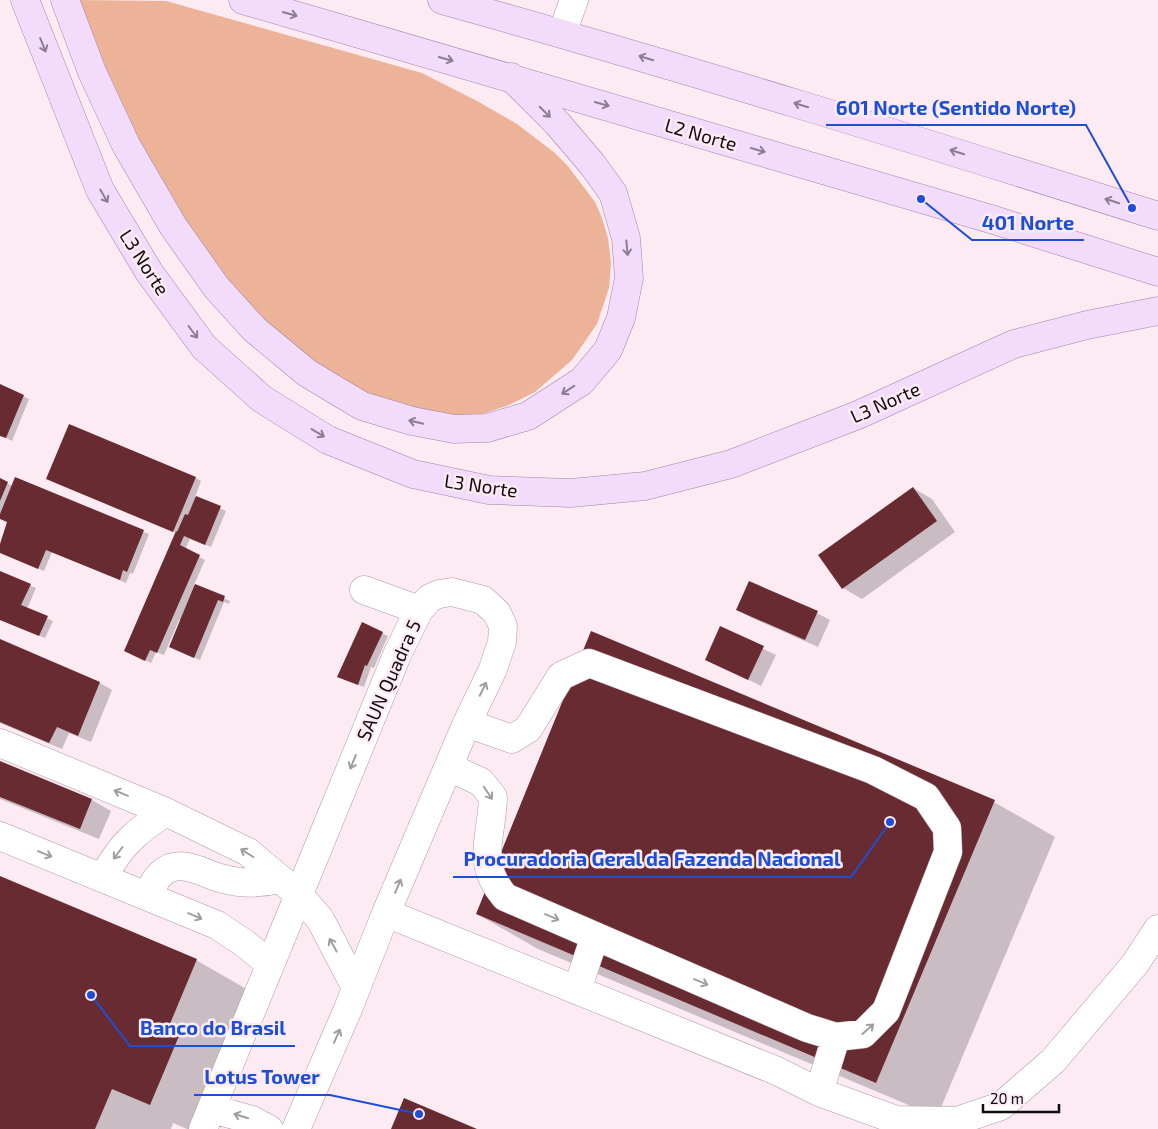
<svg xmlns="http://www.w3.org/2000/svg" width="1158" height="1129" viewBox="0 0 1158 1129" font-family="'Exo 2',sans-serif">
<style>
.green{fill:#edb399}
.shadow{fill:#0003}
.building{fill:#692b32}
.lines{fill:none;stroke-linecap:round;stroke-linejoin:round}
.minor-casing{stroke:#ae99a3;stroke-width:29}
.major-casing{stroke:#9e83a7;stroke-width:29}
.minor{stroke:#fff;stroke-width:28}
.major{stroke:#f2dbfb;stroke-width:28}
.oneway{stroke:#8d7d91}
.oneway2{stroke:#a09d9f}
.labels{text-anchor:middle;dominant-baseline:central;stroke-width:5;stroke-linejoin:round;paint-order:stroke}
.street-label{font-size:19px;fill:#120b0f;stroke:#fdebf4}
.leader{fill:none;stroke:#1d4ed8;stroke-width:2}
.callout-dot{fill:#1d4ed8;stroke:#fdebf4;stroke-width:2}
.callout-label{font-size:20px;text-anchor:middle;font-weight:bold;fill:#1d4ed8;stroke:#fdebf4;stroke-width:5;stroke-linejoin:round;paint-order:stroke}
</style>
<rect width="100%" height="100%" fill="#fdebf4"/>
<path class="green" d="M76,0l90,1 256,72 57,29 38,22 38,29 12,12 28,37 7,16 6,20 3,25 -2,25 -12,36 -11,16 -14,20 -37,32 -26,13 -30,10 -23,2 -36,-5 -74,-25 -84,-60 -116,-154z"/>
<path class="shadow" d="M0,385l29,14 -17,42 -12,-6z
M196,478l5,3 -6,16 31,14 -15,36 -21,-8 -5,10 20,11 -11,25 36,16 -1,3 -5,-2 -24,58 -24,-10 5,-29 -2,-1 -15,35 -8,-3 -5,11 -19,-9 45,-121 -124,-51z
M0,480l13,6 136,48 -16,40 -3,-1 -4,10 -74,-31 -8,19 -44,-19v-5l8,-25 -8,-4z
M913,488l19,11 23,33 -93,67 -19,-11z
M0,573l36,15 -9,21 26,12 -8,17 -45,-18z
M738,610l79,3 13,7 -12,27 -68,-30z
M721,628l55,27 -15,31 -55,-27z
M382,633l6,3 -14,32 -3,-1 -7,20 -20,-8z
M0,641l100,42 12,7 -21,52 -22,-9 -7,16 -62,-26z
M0,763l92,37 19,11 -12,28 -99,-40z
M994,802l61,35 -118,280 -399,-168 -61,-35z
M0,877l196,83 61,35 -41,134h-29l-14,-6 -2,6h-171z"/>
<path class="building" d="M0,384l24,11 -18,43 -6,-2z
M69,424l127,53 -23,55 -127,-53z
M15,477l129,53 -17,42 -4,-2 -3,10 -74,-30 -8,19 -38,-16v-9l7,-22 -7,-3v-5z
M0,478l8,4 -8,19z
M913,487l24,34 -95,68 -24,-34z
M196,496l25,10 -16,39 -21,-9 -4,9 20,10 -43,98 -7,-3 -5,11 -21,-10 52,-120 1,1 8,-18 3,1z
M0,571l31,13 -10,21 27,11 -9,20 -39,-16z
M749,581l69,30 -13,29 -69,-30z
M195,584l30,12 -2,6 -5,-2 -24,58 -25,-11z
M362,622l21,10 -16,34 -2,-1 -7,20 -21,-8z
M720,626l44,20 -16,34 -43,-20z
M591,631l404,169 -119,283 -400,-169z
M0,639l100,43 -22,54 -21,-9 -8,16 -49,-21z
M0,761l92,38 -12,30 -80,-32z
M0,876l197,83 -30,72 12,5 -29,69 -38,-16 -17,40h-95z
M404,1098l73,31h-86z"/>
<g class="lines">
<g class="minor-casing">
<path id="minor" d="M564,28l10,-28
M364,590l55,20
M0,743l166,69 82,40 50,42 22,25 36,69
M449,767l32,15 12,15c-1,41 -18,65 12,100l302,131 29,9 27,-3 23,-23 62,-159 -1,-24 -21,-31 -53,-27 -284,-107 -28,13 -33,53 -16,10 -45,-16
M0,836l217,89 27,18 26,21
M103,877c19,-33 31,-44 63,-65
M147,896c4,-6 7,-15 12,-20 18,-20 41,-4 61,2 20,6 40,6 60,1
M386,913l391,158 42,21 77,28 61,1 44,-15 52,-45 82,-97 23,-35
M577,990l18,-54
M819,1092l17,-55
M212,1109l40,11 17,9
M203,1129l194,-474 22,-45 11,-12 9,-4 13,-2 31,8 14,13 6,13 -1,16 -9,27 -26,54 -81,190 -38,96 -52,120"/>
</g>
<g class="major-casing">
<path id="major" d="M25,0l75,190 49,82 55,75 58,52 66,41 85,34 76,16 82,3 74,-7 86,-22 127,-49 156,-71 73,-19 71,-14
M65,0l27,72 34,73 47,81 43,61 38,42 53,44 55,33 50,15 42,8 33,-1 41,-12 54,-35 26,-31 13,-32 8,-40 -3,-40 -13,-45 -21,-29 -35,-41 -46,-46
M243,0l751,220 164,52
M442,0c240,67 478,141 716,216"/>
</g>
<use href="#minor" class="minor"/>
<use href="#major" class="major"/>
</g>
<defs><path id="oneway-shaft" d="M-6 0H5M1.5-3L5.5 0L1.5 3" fill="none" stroke-width="1.6" stroke-linecap="round" stroke-linejoin="round" transform="scale(1.25)"/></defs>
<g class="oneway">
<use href="#oneway-shaft" transform="translate(290 14) rotate(16)"/>
<use href="#oneway-shaft" transform="translate(43 45) rotate(68)"/>
<use href="#oneway-shaft" transform="translate(646 58) rotate(-163)"/>
<use href="#oneway-shaft" transform="translate(446 59) rotate(16)"/>
<use href="#oneway-shaft" transform="translate(602 104) rotate(16)"/>
<use href="#oneway-shaft" transform="translate(801 105) rotate(-163)"/>
<use href="#oneway-shaft" transform="translate(545 112) rotate(45)"/>
<use href="#oneway-shaft" transform="translate(758 150) rotate(16)"/>
<use href="#oneway-shaft" transform="translate(957 152) rotate(-163)"/>
<use href="#oneway-shaft" transform="translate(104 196) rotate(60)"/>
<use href="#oneway-shaft" transform="translate(1112 201) rotate(-162)"/>
<use href="#oneway-shaft" transform="translate(627 248) rotate(85)"/>
<use href="#oneway-shaft" transform="translate(193 332) rotate(53)"/>
<use href="#oneway-shaft" transform="translate(568 390) rotate(147)"/>
<use href="#oneway-shaft" transform="translate(416 422) rotate(-167)"/>
<use href="#oneway-shaft" transform="translate(318 433) rotate(31)"/>
</g>
<g class="oneway2">
<use href="#oneway-shaft" transform="translate(483 689) rotate(-64)"/>
<use href="#oneway-shaft" transform="translate(353 762) rotate(112)"/>
<use href="#oneway-shaft" transform="translate(121 793) rotate(-158)"/>
<use href="#oneway-shaft" transform="translate(488 793) rotate(56)"/>
<use href="#oneway-shaft" transform="translate(118 853) rotate(127)"/>
<use href="#oneway-shaft" transform="translate(247 853) rotate(-148)"/>
<use href="#oneway-shaft" transform="translate(45 854) rotate(22)"/>
<use href="#oneway-shaft" transform="translate(398 886) rotate(-67)"/>
<use href="#oneway-shaft" transform="translate(195 916) rotate(23)"/>
<use href="#oneway-shaft" transform="translate(552 917) rotate(23)"/>
<use href="#oneway-shaft" transform="translate(333 945) rotate(-119)"/>
<use href="#oneway-shaft" transform="translate(701 982) rotate(23)"/>
<use href="#oneway-shaft" transform="translate(868 1029) rotate(-41)"/>
<use href="#oneway-shaft" transform="translate(337 1036) rotate(-66)"/>
<use href="#oneway-shaft" transform="translate(241 1116) rotate(-163)"/>
</g>
<g class="labels">
<g class="street-label">
<text transform="translate(701 134) rotate(16)">L2 Norte</text>
<text transform="translate(145 262) rotate(57)">L3 Norte</text>
<text transform="translate(885 402) rotate(-24)">L3 Norte</text>
<text transform="translate(481 485) rotate(8)">L3 Norte</text>
<text transform="translate(388 680) rotate(-66)">SAUN Quadra 5</text>
</g>
</g>
<path class="leader" d="M1132 208L1086 125H826M921 199L972 240H1084M890 822L851 877H453M91 995L130 1046H295M419 1114L330 1095H194"/>
<g class="callout-dot">
<circle cx="1132" cy="208" r="5"/>
<circle cx="921" cy="199" r="5"/>
<circle cx="890" cy="822" r="5"/>
<circle cx="91" cy="995" r="5"/>
<circle cx="419" cy="1114" r="5"/>
</g>
<g class="callout-label">
<text x="956" y="115">601 Norte (Sentido Norte)</text>
<text x="1028" y="230">401 Norte</text>
<text x="652" y="866">Procuradoria Geral da Fazenda Nacional</text>
<text x="213" y="1035">Banco do Brasil</text>
<text x="262" y="1084">Lotus Tower</text>
</g>
<path d="M983 1104v8h76v-8" fill="none" stroke="#120b0f" stroke-width="2.5"/>
<text x="990" y="1104" font-size="15" fill="#120b0f" stroke="#fdebf4" stroke-width="4" paint-order="stroke">20 m</text>
</svg>
